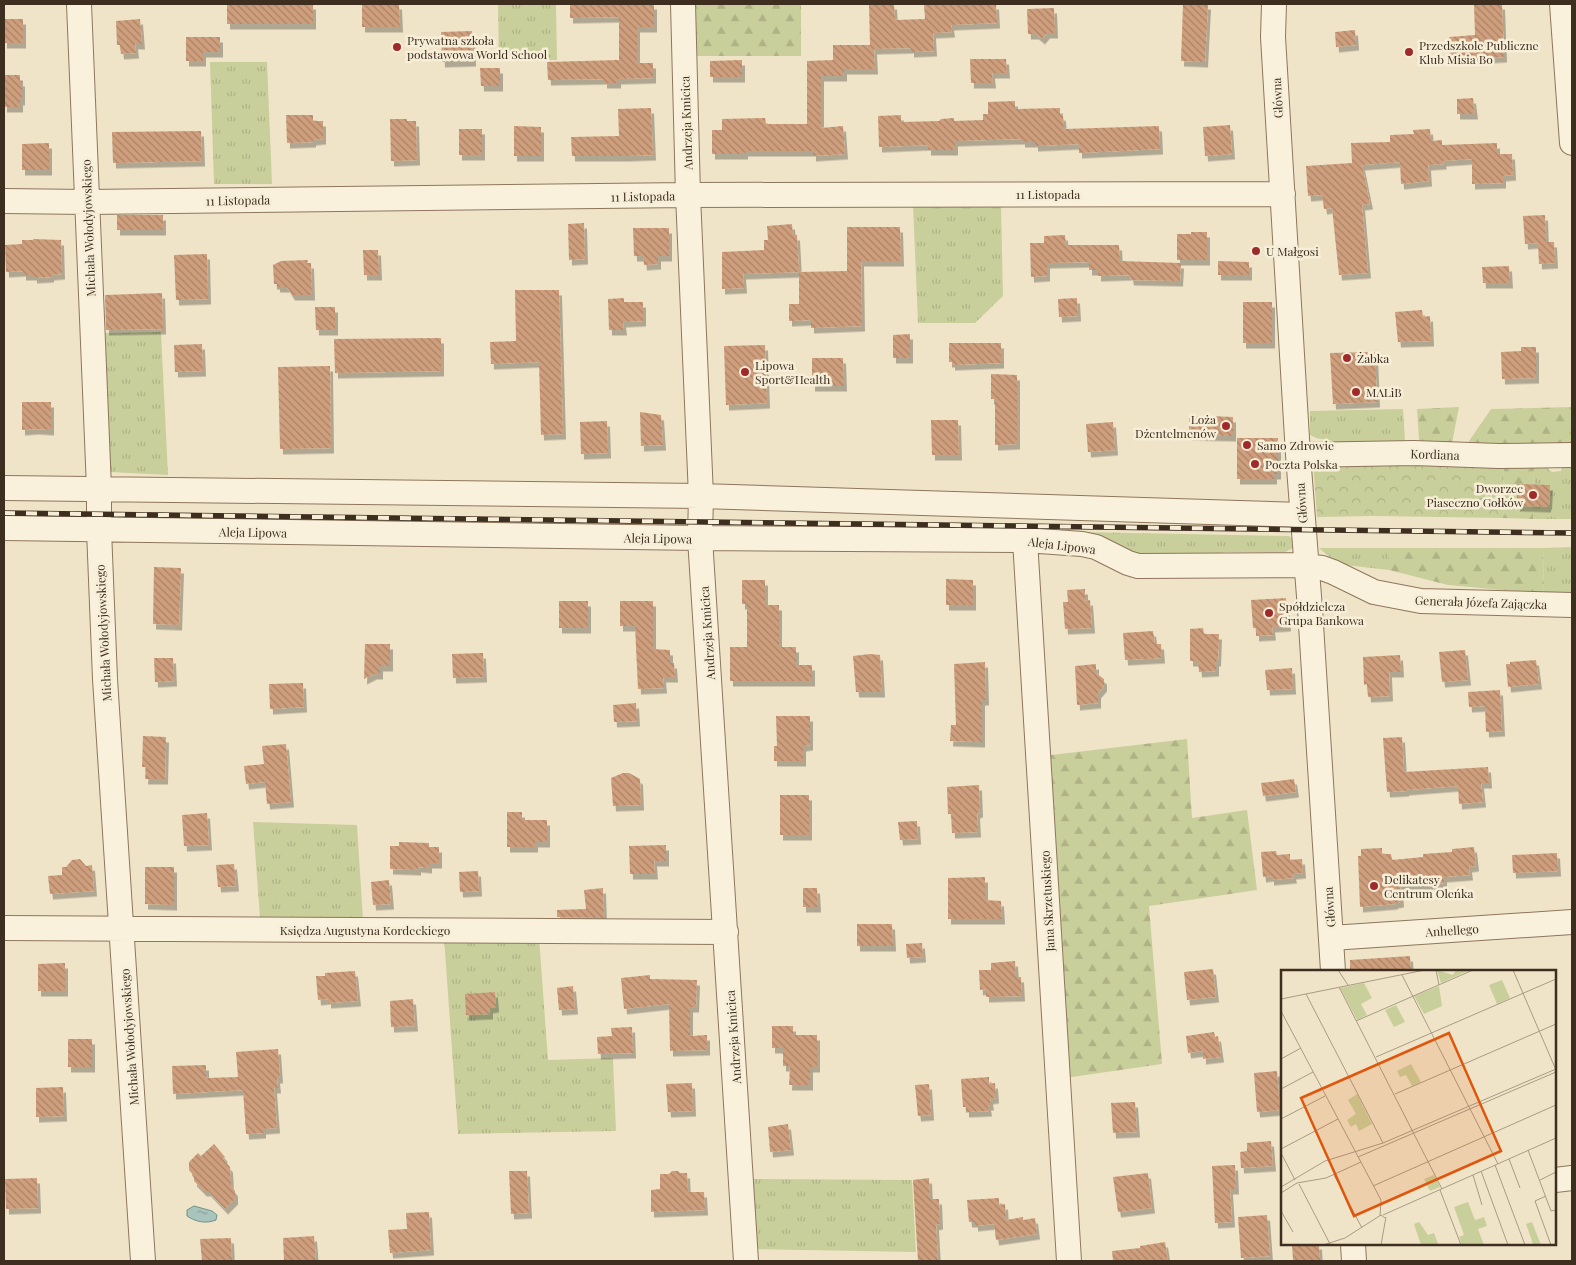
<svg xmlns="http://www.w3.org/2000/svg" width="1576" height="1265" viewBox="0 0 1576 1265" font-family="'Playfair Display',serif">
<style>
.grass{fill:url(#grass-tufts)}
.forest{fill:url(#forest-firs)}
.park{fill:url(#park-crowns)}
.water{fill:url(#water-ripples);stroke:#6f938a}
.building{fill:url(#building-back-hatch);filter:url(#shadow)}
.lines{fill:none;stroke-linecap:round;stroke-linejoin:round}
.minor-casing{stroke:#8d765c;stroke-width:26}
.minor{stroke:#faf1dc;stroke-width:24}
.rail-casing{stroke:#3d2e20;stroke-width:5.5}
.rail{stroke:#f7eed8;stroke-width:4;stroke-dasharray:11;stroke-linecap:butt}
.poi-dot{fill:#9e2a2b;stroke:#f7eed8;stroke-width:2}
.labels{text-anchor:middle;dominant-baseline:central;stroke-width:5;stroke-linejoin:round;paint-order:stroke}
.poi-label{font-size:12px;fill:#3d2e20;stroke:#f7eed8;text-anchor:start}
.street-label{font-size:12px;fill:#3d2e20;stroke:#f7eed8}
.inset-road{fill:none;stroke:#a89b85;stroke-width:1}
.view{fill:#df570d;fill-opacity:0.15;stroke:#df570d;stroke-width:2.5}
.inset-edge{fill:none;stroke:#3d2e20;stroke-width:2.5}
</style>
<defs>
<pattern id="grass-tufts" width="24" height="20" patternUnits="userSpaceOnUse" patternTransform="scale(1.25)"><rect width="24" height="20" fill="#c9cf9b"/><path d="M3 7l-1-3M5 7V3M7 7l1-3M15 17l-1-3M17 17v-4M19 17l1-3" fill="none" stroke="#aeb285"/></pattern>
<pattern id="forest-firs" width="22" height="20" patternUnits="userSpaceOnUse" patternTransform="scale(1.25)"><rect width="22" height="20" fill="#c9cf9b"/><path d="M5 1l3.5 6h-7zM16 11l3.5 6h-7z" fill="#aeb285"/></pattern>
<pattern id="park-crowns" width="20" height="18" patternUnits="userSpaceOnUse" patternTransform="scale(1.25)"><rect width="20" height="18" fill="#c9cf9b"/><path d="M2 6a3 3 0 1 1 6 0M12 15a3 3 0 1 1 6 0" fill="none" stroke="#aeb285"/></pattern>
<pattern id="water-ripples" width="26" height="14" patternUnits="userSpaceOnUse" patternTransform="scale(1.25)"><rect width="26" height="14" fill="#a9c4bc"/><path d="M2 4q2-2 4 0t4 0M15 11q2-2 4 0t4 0" fill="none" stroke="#8ba098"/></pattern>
<pattern id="building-back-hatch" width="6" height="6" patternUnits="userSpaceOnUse" patternTransform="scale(1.25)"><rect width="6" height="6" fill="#cf9f7d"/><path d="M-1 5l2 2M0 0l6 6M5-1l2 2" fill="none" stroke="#a98266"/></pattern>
<filter id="shadow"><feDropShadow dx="3" dy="5.5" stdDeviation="0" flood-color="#0004"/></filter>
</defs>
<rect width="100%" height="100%" fill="#f0e4c8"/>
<path class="grass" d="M498,4h58l1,56 -58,1z
M210,62h57l5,122h-58z
M1001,203l2,93 -28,27h-57l-5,-119z
M161,332l7,143 -59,-3 -6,-139z
M1403,409l2,30 -4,5h-63c-8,-7 -17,-2 -28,-9v-24z
M1572,464v55h-39l1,-54 14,1v3l4,3 9,-1 1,-6z
M1081,532l208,4 6,5 -2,7 -8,4h-60l-19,4 -77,-2 -43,-16z
M1572,547v47h-28l-1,-46z
M1319,548h70v22l-44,-5 -13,-6z
M253,822l104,3 6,95 -103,-1z
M539,937l9,123 65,-2 3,73 -158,3 -14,-196z
M750,1179l162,1 4,72 -162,-3z"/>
<path class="forest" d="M695,4h106v52h-105z
M1459,407l-7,36 -28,2 -5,-5 -2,-31z
M1572,407v39l-101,1 -2,-6 22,-32z
M1504,465h30l-1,54 -30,-1z
M1389,548h154l1,46 -96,-9 -59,-15z
M1187,739l5,79 55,-8 10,80 -108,16 13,158 -97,14 -22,-322z"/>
<path class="park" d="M1313,462l191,3 -1,53 -129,-2 -57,1z"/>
<path class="water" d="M194,1206l18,5 5,4 -1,5c-10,4 -20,2 -29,-4v-6z"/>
<path class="building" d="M227,4h86v20h-86z
M362,4h37l1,23h-38z
M570,4h84v23h-17v36h16v15l-35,1v4h-14v-4l-56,1 -1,-18 72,-2v-43l-49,1z
M869,4h25l1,16 30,-1 -1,-15h72l1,19 -46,2 1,7 -19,1 1,18 -23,1v-4l-37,1 1,20h-31v7h-23v52l22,-2 2,28 -32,2v-5h-68v3h-33v-24h10v-11l43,-1 1,6h41v-63l26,-1v-15h37z
M1183,4h25l-3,58 -24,-1z
M1474,4h28l2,53 -54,3 -1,-23 26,-2z
M1054,8l1,25h-8l-5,6 -6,-5h-8l-1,-25z
M4,19h19v24h-19z
M140,19l2,25h-7l1,9 -15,1 -1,-9h-3l-1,-24z
M1355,30l1,15 -20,2 -1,-15z
M472,31l1,30 -31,1 -1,-30z
M186,37h34v15h-17v9h-17z
M970,59h36l1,14h-15l1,10h-22z
M742,60v17h-32v-16z
M480,68h20v18h-19z
M4,75h16v6h2v19h-2v7h-16z
M1473,98l2,16h-18v-15z
M1015,101v8l45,-1v6l3,2 1,13 95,-3 1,23 -81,4v-9l-44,2v-4h-13v-3l-67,2v9h-27v-5l-49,2 -1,-31 23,-1v7l38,-1 2,-2 13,-1v3l29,-1v-6h5v-12z
M651,108l2,47 -27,1h-54l-1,-19 48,-1 -1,-27z
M286,115h27v6h10v18l-10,1v2l-26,1z
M390,119h17v2h9l1,39 -26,1z
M1230,125l2,29 -27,2 -2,-29z
M514,126l27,1v29h-27z
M459,129h23v26h-23z
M1430,129l1,12 11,-1v5l55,-2v11h15l1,21 -10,1v7l-31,1v-25l-29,2 1,3 -16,1 1,16 -28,3 -1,-22 -38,3 8,39 -8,1 6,68 -29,2 -7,-67 -8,1 -2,-14 -14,1 -2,-30 46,-3 -1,-20 39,-1v-7l24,-1 -1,-4z
M201,131l1,30 -89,2 -1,-31z
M49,143v27h-27v-26z
M117,215h46v15h-46z
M1545,215l1,27h8l1,21 -16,1 -1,-21 -13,1 -2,-28z
M584,223l1,36 -16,1 -1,-36z
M792,224l1,11h4l2,37 48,-1v-44h53l1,34h-40l1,65 -51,2v-8l-22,1v-17h10v-32l-56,2 1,14 -22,1v-37l42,-2v-10h4l-1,-14z
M633,228h36v28h-11v8l-14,1 -1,-9h-9z
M1191,232h16v28h-30v-26h14z
M1065,235l1,10h53l1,16 61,2 -1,18 -49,-1 -1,-5 -32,1v-6h-9v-8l-42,1v13l-16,1 -1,-34h14v-7z
M33,239l28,1 1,34 -11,1v2l-17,1v-3h-11v-4l-17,1 -1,-27 17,-1v-4h11z
M363,250h15l1,25h-15z
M207,254l1,45 -32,1 -2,-45z
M308,260l-1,3h4l1,32h-20l-5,-8h-10v-3h-3l-1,-19 8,-4z
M1218,261l31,1v13h-31z
M1509,266l1,17h-27l-1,-16z
M515,290h44l4,144 -22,1 -2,-73 -48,2 -1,-22 26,-1z
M162,293l1,36 -57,1 -1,-35z
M624,298v4h19v19l-20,1 1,8h-15l-1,-31z
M1077,298l1,18 -19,1 -1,-18z
M1243,302h29v41h-29z
M315,307h20v23h-19z
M1422,310l1,7 7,-1 1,25 -33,1 -3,-30z
M910,334v24h-17v-23z
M441,338v33l-106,2 -1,-34z
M949,343h52v20l-49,2v-3h-3z
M202,344l1,27 -28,1 -1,-27z
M765,345l2,58 -41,2 -2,-59z
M1521,347h15v31l-34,1 -1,-27 20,-1z
M1371,352h4l2,50 -44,2 -3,-51z
M812,358h31l1,28h-32z
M330,366l1,82 -51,1 -2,-82z
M991,374l26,1v69l-22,1v-46h-4z
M22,402h29v28l-15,-1 -14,1z
M640,412l21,3 2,30 -22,1z
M1210,416l23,1v19l-44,-1v-18z
M931,420h27l1,35h-27z
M607,421l1,32 -27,1 -1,-32z
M1113,422l2,28 -27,2 -2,-28z
M1237,438h41v36h-4v5h-37z
M1517,484l33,1 -1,20 -1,-1v3l-31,-1z
M154,567l27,1 -2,57 -26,-1z
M946,579l27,1v25h-27z
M742,580h23v25h14v42h17v18h16v16h-82v-34h17v-43h-5z
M1085,589v12l5,-1 2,28 -27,1 -2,-27h5l-1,-12z
M1286,598l2,28 -16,1 1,8 -17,1v-8h-3l-2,-28z
M559,601h29v27h-29z
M620,601h33v48l17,1v13h4l1,14h-12l1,11 -26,1 -3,-63h-15z
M1203,628l1,6h15l-1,27h-2v10l-17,1 -1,-11h-8v-32z
M1153,631l2,13h6l1,14 -37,2 -2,-27z
M365,644h25v22h-10v8h-6l-10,5z
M1465,650l3,30 -26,2 -3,-30z
M483,653l1,24 -31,1 -1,-24z
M870,654l10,1 2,37h-26l-3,-36z
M1400,655l1,17h-12l1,24 -22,1 -1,-13 -3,1 -1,-28z
M154,658h19l1,23 -19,1z
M1536,660l3,24 -31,3 -2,-23h4v-2z
M985,662l1,38h-4v42l-32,-1 1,-16h5l-2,-61z
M1096,664v9l8,6v7l-6,7v10l-21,2 -2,-39z
M1292,668l1,21 -26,1 -2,-20z
M303,683l1,24 -34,2 -1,-25z
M1500,690l2,41 -16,1 -1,-26 -16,1 -1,-15z
M636,703l1,18 -23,1 -1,-17z
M776,716h34v29l-7,1v15h-29v-15h3z
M143,736l23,1 -1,42h-20l1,-12h-4z
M1402,737l2,35 84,-5 1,16h-8l2,19 -24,2 -1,-18 -52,4v1l-19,1 -4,-54z
M286,744l5,58 -24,2 -2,-22 -19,2 -2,-18 20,-2 -2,-18z
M623,773h6l11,6 1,26 -28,1 -2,-28z
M1294,779l2,13 -33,4 -2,-13z
M979,785l1,27 -3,1 1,19 -26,1 -1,-19h-3l-1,-27z
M780,795h29v40h-29z
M507,812h15v8h25v22h-12v5h-28z
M207,813l2,32 -25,1 -2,-31z
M917,821l1,18 -18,1 -2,-18z
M399,842l30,1v4h10v16h-10v5l-11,-1v3l-28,-1v-23h9z
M666,845v16h-12l1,13h-25l-1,-28z
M1474,847l2,19 -7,1 1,8 -26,2v6l-44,3 1,16 -6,1v1l-35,3 -2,-51h3v-7l21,-1v6h9l1,6 31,-3v-3l29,-2v-3z
M1276,851l1,4 13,-1v6l12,-1 1,14 -10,1 1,4 -23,2v-4l-8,1 -2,-25z
M1557,853l1,18 -45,2 -1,-18z
M80,859l6,7 6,-1 2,26 -44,3 -2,-18 14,-1v-8h4l6,-7z
M234,864l2,22 -18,1 -2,-22z
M145,867h29v38l-29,-1z
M478,871l1,20 -19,1 -1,-20z
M985,877v23l16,1 1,18h-54v-41z
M389,880l2,24 -18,1 -2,-23z
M603,888l1,30 -47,-1v-7l29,-1 -2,-19z
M803,888h14l1,19h-15z
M857,924h35l1,22h-36z
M922,943l1,14 -16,1 -1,-14z
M1410,956l1,15h-61v-11z
M1015,961l1,16h5l1,19 -36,1v-8l-6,1 -1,-20h12v-7z
M65,963v28h-27v-27z
M1213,969l3,28 -29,3 -3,-28z
M355,971l3,30 -30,2v-4l-10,1 -2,-24h9v-3z
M650,975v4l47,1 -1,27h-6v29l17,-1v15l-37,1 -1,-47 -45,5 -3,-31z
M573,986l2,23 -16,1 -2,-22z
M495,992l1,15 -6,1v6l-24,1 -1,-21z
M413,999l2,27 -24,1 -1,-26z
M772,1026h21v9h24v32h-7v18h-21l1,-19h-7v-18h-11z
M632,1027l1,26 -35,1 -1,-17 15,-1 -1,-8z
M1214,1032l1,5 3,-1 3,21 -18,2v-8l-15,2 -2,-17z
M68,1039h24v28h-24z
M278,1049l2,29h-3l1,10h-4l3,40 -14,1v4l-17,1 -3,-44 -70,4 -1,-28 34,-1v13l32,-1 -2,-25z
M1277,1071l3,39 -23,2 -3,-39z
M989,1077v7l6,-1 1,15 -6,1 1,6h-3l1,6 -23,1v-5h-3l-2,-28z
M692,1083l1,28 -25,1 -2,-28z
M929,1084l2,31 -13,1 -3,-31z
M63,1087l1,29 -28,1v-29z
M1135,1102l2,30 -24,1 -2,-30z
M788,1124l3,26 -21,2 -2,-25z
M1271,1141l2,25 -32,2 -1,-16 7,-1v-8z
M214,1144l11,13 -2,2 7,8 1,19 4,5v8l-10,10 -17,-18h-4l-10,-10v-5l-5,-6v-8l9,-9 3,3z
M1235,1165l1,24h-6l2,33 -17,1 -3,-57z
M509,1171h18l2,42 -18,1z
M672,1171h6l2,2h7l1,19h16l1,18 -54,2v-22l9,-1v-15h9z
M1148,1173l4,35 -34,4 -5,-35z
M37,1178l1,30 -32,1 -1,-30z
M929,1178l1,21h9l1,25 -4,1 2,36h-20l-5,-81z
M999,1198v7l6,-1 1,16 17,-3v3l12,-2 2,16 -41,6 -2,-16 -19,2v-4h-6l-2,-22z
M429,1212l2,38 -41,3 -2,-23 19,-1 -1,-16z
M1267,1215l3,41 -29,2 -3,-41z
M314,1236l2,25h-32l-1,-23z
M231,1238l1,23h-30l-2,-22z
M1165,1242l3,19h-55l-1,-10 28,-3v-2z
M1292,1244h27l1,17 -27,-1z"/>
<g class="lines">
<g class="minor-casing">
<path id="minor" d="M79,4l20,484v42l6,149 38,582
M683,4l5,191 13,301 -1,42 46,723
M1274,4l-1,33 25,418 12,154 23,362
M1562,4l10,139
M4,201l83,1 601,-7 595,-1
M1298,455l116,-2 85,3 73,-1
M4,488l697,8 601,19
M4,528l696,10 325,2 57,4 14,3 32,16 10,3 157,-1 27,3 11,4 41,20 47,9 151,4
M1025,540l44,721
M4,928l722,4
M1331,938l241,-16
M1555,1180l17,-2
M1353,1244l1,17"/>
</g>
<use href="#minor" class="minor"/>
<g class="rail-casing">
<path id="rail" d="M4,513l1568,20"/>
</g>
<use href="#rail" class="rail"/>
</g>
<g class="poi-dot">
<circle cx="397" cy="47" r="5"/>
<circle cx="1409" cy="52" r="5"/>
<circle cx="1256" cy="251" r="5"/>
<circle cx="1347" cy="358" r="5"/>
<circle cx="745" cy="372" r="5"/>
<circle cx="1356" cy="392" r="5"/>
<circle cx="1226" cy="426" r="5"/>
<circle cx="1247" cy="445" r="5"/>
<circle cx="1255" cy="464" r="5"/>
<circle cx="1533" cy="495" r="5"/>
<circle cx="1269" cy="613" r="5"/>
<circle cx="1374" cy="886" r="5"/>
</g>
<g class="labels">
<g class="poi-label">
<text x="407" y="40">Prywatna szkoła<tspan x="407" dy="14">podstawowa World School</tspan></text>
<text x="1419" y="45">Przedszkole Publiczne<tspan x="1419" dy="14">Klub Misia Bo</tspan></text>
<text x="1266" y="251">U Małgosi</text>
<text x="1357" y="358">Żabka</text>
<text x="755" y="365">Lipowa<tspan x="755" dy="14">Sport&amp;Health</tspan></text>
<text x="1366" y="392">MALiB</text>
<text x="1216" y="419" text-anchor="end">Loża<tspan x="1216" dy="14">Dżentelmenów</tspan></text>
<text x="1257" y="445">Samo Zdrowie</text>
<text x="1265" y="464">Poczta Polska</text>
<text x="1523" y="488" text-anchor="end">Dworzec<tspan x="1523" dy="14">Piaseczno Gołków</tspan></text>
<text x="1279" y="606">Spółdzielcza<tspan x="1279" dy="14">Grupa Bankowa</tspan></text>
<text x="1384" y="879">Delikatesy<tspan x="1384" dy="14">Centrum Oleńka</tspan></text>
</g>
<g class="street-label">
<text transform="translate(1277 98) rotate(-93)">Główna</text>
<text transform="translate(686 123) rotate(-92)">Andrzeja Kmicica</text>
<text x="1048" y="194">11 Listopada</text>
<text transform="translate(643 196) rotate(-1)">11 Listopada</text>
<text transform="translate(238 200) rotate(-1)">11 Listopada</text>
<text transform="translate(88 228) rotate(-92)">Michała Wołodyjowskiego</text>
<text transform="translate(1435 454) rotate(2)">Kordiana</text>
<text transform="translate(1301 503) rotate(-94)">Główna</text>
<text transform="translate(253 532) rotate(1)">Aleja Lipowa</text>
<text transform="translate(658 538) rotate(1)">Aleja Lipowa</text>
<text transform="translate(1062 545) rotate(7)">Aleja Lipowa</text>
<text transform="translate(1481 602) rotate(2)">Generała Józefa Zajączka</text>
<text transform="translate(103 633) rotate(-93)">Michała Wołodyjowskiego</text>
<text transform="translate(707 633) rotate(-94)">Andrzeja Kmicica</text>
<text transform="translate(1047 901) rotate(-93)">Jana Skrzetuskiego</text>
<text transform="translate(1329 907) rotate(-94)">Główna</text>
<text x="365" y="930">Księdza Augustyna Kordeckiego</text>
<text transform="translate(1452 930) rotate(-4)">Anhellego</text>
<text transform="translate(129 1037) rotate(-94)">Michała Wołodyjowskiego</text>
<text transform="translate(733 1037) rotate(-94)">Andrzeja Kmicica</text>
</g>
</g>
<g transform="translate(1281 970)">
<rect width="275" height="275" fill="#f0e4c8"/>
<path d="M221,10l8,18 -13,6 -8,-19zM115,35l9,17 -11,5 -9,-17zM130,94l10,18 -9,4 -6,-11 -6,2 -3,-6zM187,232l7,18 9,-3 3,9 -9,3 6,16h-22l-3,-8 5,-2 -10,-28zM138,252l9,13 6,-2 4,11 -17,1 -7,-21zM251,252l9,23h-8l-1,-4 -6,-17z" fill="#c9cf9b"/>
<path d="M156,0l16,5 3,-5h14l-29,13zM83,13l8,15 -11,6 6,11 -10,5 -17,-32zM158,16l3,20 -18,8 -10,-18zM76,124l15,30 -13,7 -3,-7 -5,3 -4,-7 9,-6 -8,-14zM153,205l6,12 -10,4 -6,-12z" fill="#c9cf9b"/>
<path class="inset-road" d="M57,0l10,15M155,0l3,15M232,0l43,100M121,5l96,189M58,17l103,202M25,24l77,149M0,29l144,-29M0,41l100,189 -1,16M75,51l117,-51M95,87l180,-78M0,89l20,-11M0,119l32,-17M114,124l161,-70M0,149l44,-23M0,179l57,-30M247,180l23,61 5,-1M0,183l14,27M77,187l198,-85M228,189l11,29M214,195l30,80M200,201l27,74M53,205l28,53M192,205l9,30M259,210l16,-8M18,214l31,60M92,216l183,-81M0,217l44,-26 58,-18 173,-74M159,220l21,55M0,223l16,-10 29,-5 35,-16M265,226l-11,5 16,44M0,241l12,21M102,245l173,-77M42,275l22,-7 36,-23 4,3M100,275l5,-28"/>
<path class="view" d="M168,63l52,118 -147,65 -53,-118z"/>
<rect width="275" height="275" class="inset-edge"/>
</g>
<rect width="1576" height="1265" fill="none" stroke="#3d2e20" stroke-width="10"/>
</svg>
